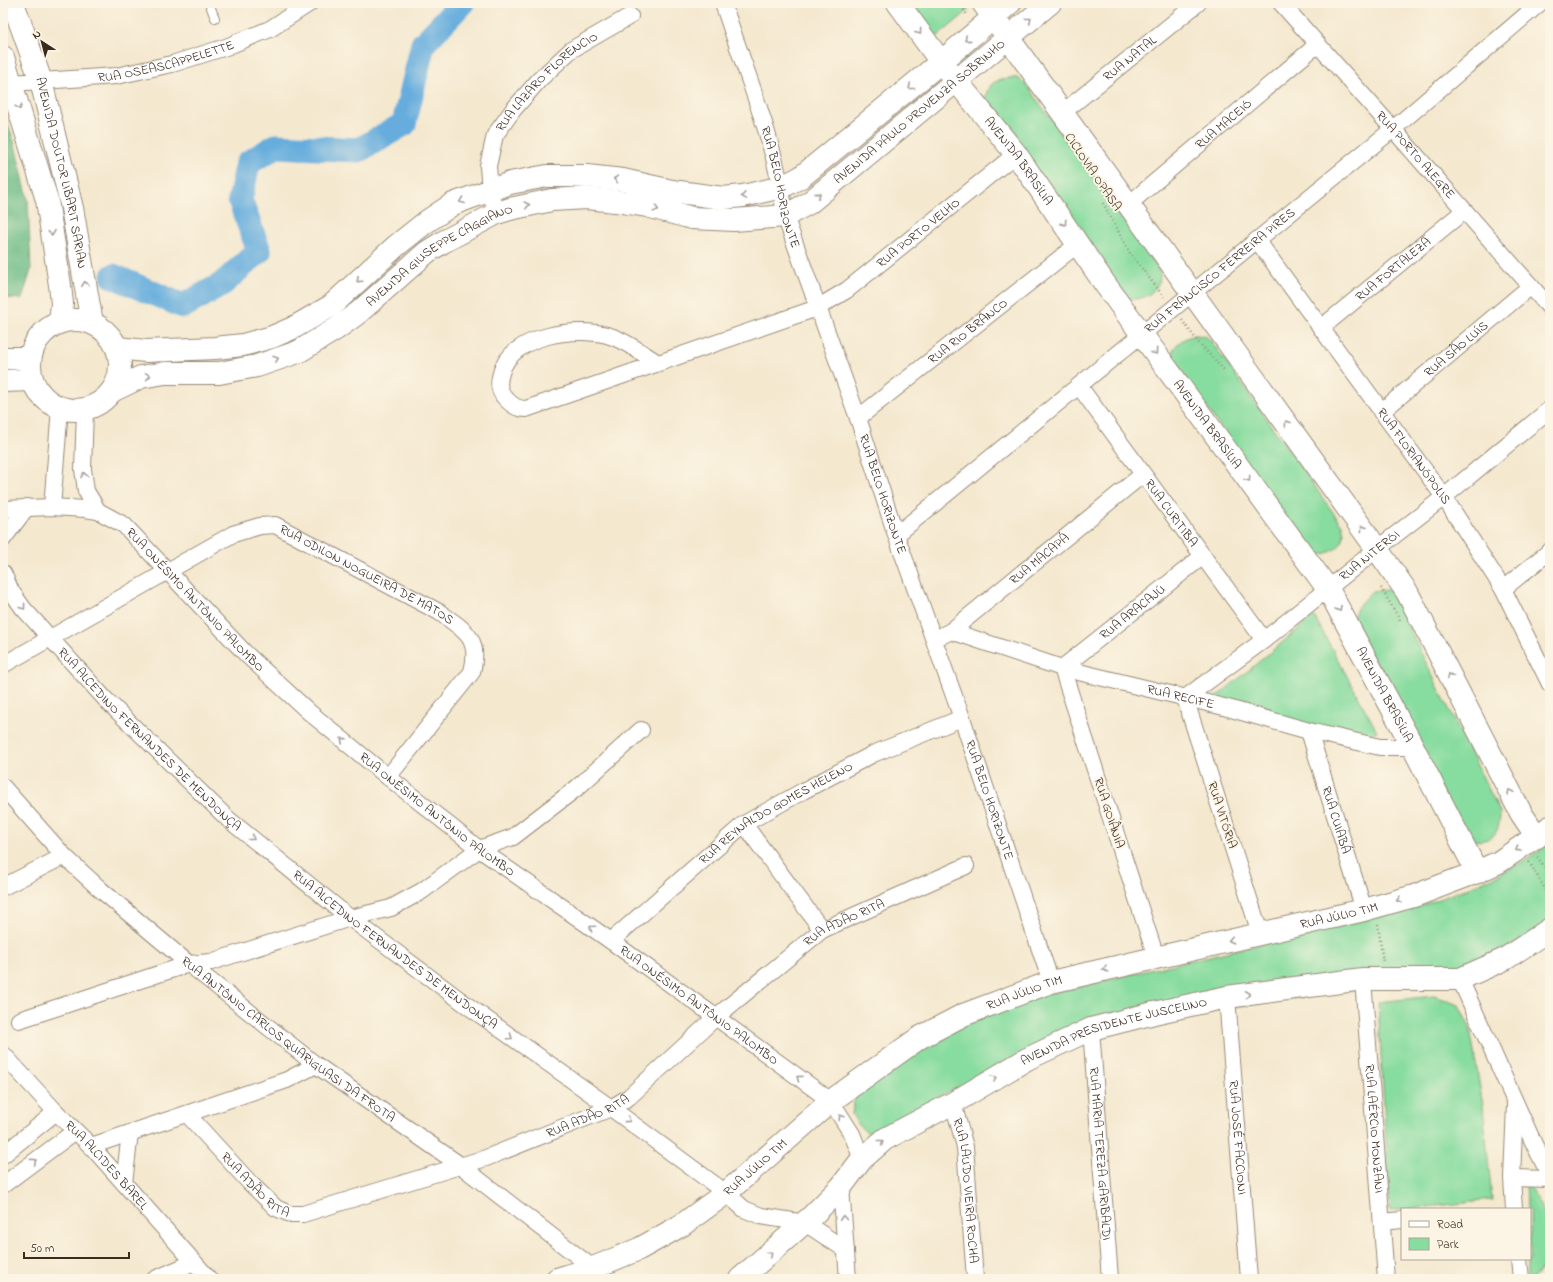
<svg xmlns="http://www.w3.org/2000/svg" width="1553" height="1282" viewBox="0 0 1553 1282" font-family="'Indie Flower',sans-serif">
<style>
.green{fill:#87dc9f;stroke:#61835e}
.forest{fill:#6dbc86;stroke:#547352}
.lines{fill:none;stroke-linecap:round;stroke-linejoin:round}
.river{stroke:#66addd;stroke-width:25}
.lane-casing{stroke:#988976;stroke-width:10}
.street-casing{stroke:#988976;stroke-width:18}
.secondary-casing{stroke:#988976;stroke-width:24}
.path{stroke:#988976;stroke-width:2.5;stroke-dasharray:1 3;stroke-linecap:butt}
.lane{stroke:#fff;stroke-width:8}
.street{stroke:#fff;stroke-width:16}
.secondary{stroke:#fff;stroke-width:22}
.oneway{stroke:#a79f9a}
.labels{text-anchor:middle;dominant-baseline:central;stroke-width:4;stroke-linejoin:round;paint-order:stroke}
.street-label{font-size:13px;fill:#3b2a1e;stroke:#fcf5e5}
</style>
<rect width="100%" height="100%" fill="#fcf5e5"/>
<filter id="ink" filterUnits="userSpaceOnUse"><feTurbulence type="fractalNoise" baseFrequency=".025" numOctaves="2"/><feDisplacementMap in="SourceGraphic" scale="8" xChannelSelector="R" yChannelSelector="G"/><feConvolveMatrix kernelMatrix="1 2 1 2 8 2 1 2 1" color-interpolation-filters="sRGB"/></filter>
<filter id="wash" filterUnits="userSpaceOnUse"><feTurbulence type="fractalNoise" baseFrequency=".012" numOctaves="4" result="noise"/><feDisplacementMap in="SourceGraphic" scale="16" xChannelSelector="R" yChannelSelector="G"/><feGaussianBlur stdDeviation="0.9" result="paint"/><feColorMatrix in="noise" values="0 0 0 0 0 0 0 0 0 0 0 0 0 0 0 0 0 1.4 0 .05"/><feComposite in="paint" operator="in"/></filter>
<g filter="url(#wash)">
<rect width="100%" height="100%" fill="#f4e8cf"/>
<path class="green" d="M900,3h67l1,8 -30,25 -10,1z
M1009,78h8l8,5 131,182c1,3 3,6 4,9 1,14 -14,26 -27,25 -3,0 -7,-2 -10,-3l-138,-197c4,-17 8,-17 24,-21z
M1195,335l10,1 6,5 131,184c0,2 2,6 2,9 -1,17 -22,22 -35,22l-138,-200c5,-13 10,-17 24,-21z
M1390,590l110,222c0,25 -10,31 -33,28l-114,-220c2,-13 10,-20 19,-29z
M1314,616l63,115 -16,11 -147,-43z
M1550,843v81l-92,51 -372,52 -144,68 -44,26 -19,15c-16,-3 -19,-9 -27,-22l3,-17 65,-51 45,-22 74,-28 375,-88c47,-17 96,-34 136,-65z
M1434,996l25,9 11,23 13,78 9,94 -102,11 -12,-209z
M1525,1180l25,42v36l-17,21h-6v-20h3v-50h-4z"/>
<path class="forest" d="M3,109l11,32 14,58 3,71 -9,29 -19,-1z"/>
<g class="lines">
<path class="river" d="M113,276l70,30 38,-21 38,-34 -19,-51 8,-37 28,-17 83,4 45,-26 19,-80 39,-41"/>
</g>
</g>
<g filter="url(#ink)">
<g class="lines">
<g class="lane-casing">
<path id="lane" d="M209,3l6,15"/>
</g>
<g class="street-casing">
<g id="street">
<path id="s1" d="M723,3c22,69 54,141 62,213l73,202 38,117 66,183 89,264"/>
<path id="s2" d="M1281,3l112,126 157,179"/>
<path id="s3" d="M11,83l105,-7 56,-12 54,-17 44,-18 40,-26"/>
<path id="s4" d="M1062,113l136,-110"/>
<path id="s5" d="M1129,204l189,-160"/>
<path id="s6" d="M497,213l-7,-23 -2,-24 7,-31 18,-25 26,-30 32,-30 59,-34"/>
<path id="s7" d="M1257,240l187,257 59,92 47,95"/>
<path id="s8" d="M1321,328l143,-117"/>
<path id="s9" d="M658,363c-15,-9 -29,-20 -45,-26 -33,-12 -102,-3 -112,36 -3,10 -3,18 5,26 6,6 11,10 20,10l291,-101 30,-18 169,-136"/>
<path id="s10" d="M1079,386l185,254"/>
<path d="M85,410l-2,59 3,22 12,20"/>
<path id="s11" d="M1381,412l150,-126"/>
<path id="s12" d="M858,418l220,-174"/>
<path d="M52,507l8,-99"/>
<path id="s13" d="M3,509l49,-2 33,2 13,2 26,14 123,130 62,57 79,65 91,72 132,92 220,160 21,33 10,25"/>
<path id="s14" d="M896,535l497,-406 147,-126"/>
<path d="M3,539l24,-32"/>
<path id="s15" d="M3,573l8,18 12,17 84,93 121,118 122,99 118,88 143,102 115,85 18,16 17,7 44,7 41,27"/>
<path d="M1503,589l47,-38"/>
<path id="s16" d="M951,631l111,37 162,39 85,24 71,16h33"/>
<path id="s17" d="M943,635l8,-4 191,-156"/>
<path id="s18" d="M3,665l230,-131 27,-8 15,-1 164,87c25,18 42,25 33,60l-84,105"/>
<path id="s19" d="M1309,731l55,179"/>
<path id="s20" d="M3,787l61,69 37,34 88,74 127,101 144,100 133,103"/>
<path d="M744,824l78,106"/>
<path d="M3,887l61,-31"/>
<path id="s21" d="M1260,933l-75,-235 79,-58 113,-91 67,-52 106,-88"/>
<path id="s22" d="M611,941l133,-117 59,-33 70,-37 89,-36"/>
<path id="s23" d="M1156,957l-94,-289 141,-112"/>
<path id="s24" d="M1363,979l23,300"/>
<path d="M1460,979l74,165 16,32"/>
<path id="s25" d="M1227,997l22,282"/>
<path d="M19,1020l170,-56 22,-2 139,-44 41,-10 31,-17 57,-42 34,-12 65,-50 63,-57"/>
<path id="s26" d="M1091,1029l19,250"/>
<path id="s27" d="M3,1054l53,58 35,34 118,133"/>
<path id="s28" d="M953,1103l12,44 10,132"/>
<path id="s29" d="M187,1114l63,69 26,25 14,6h13l183,-56 125,-50 18,-11 87,-80 106,-87 144,-64"/>
<path d="M91,1146l196,-66 29,-15"/>
<path d="M3,1155l53,-43"/>
<path d="M1512,1178l38,1"/>
<path d="M124,1183l6,-50"/>
<path d="M3,1185l71,-53"/>
<path d="M841,1187l7,92"/>
<path d="M1514,1209l-2,-31 3,-73"/>
<path d="M1382,1222l20,-2"/>
<path d="M1519,1259l2,20"/>
<path d="M155,1279l39,-17"/>
</g>
</g>
<g class="secondary-casing">
<g id="secondary">
<path id="s30" d="M13,3l28,78 31,127 20,115"/>
<path id="s31" d="M898,3l43,59 75,92 89,130 223,305 85,158 64,125"/>
<path d="M983,3l394,546 30,43 114,221 16,24"/>
<path d="M3,57l44,143 13,85 2,19 -2,18"/>
<circle cx="75" cy="365" r="45"/>
<path d="M117,348l29,3 69,-3 28,-3 29,-8 21,-9 38,-22 65,-60 30,-24 27,-18 57,-21 37,-7h40l36,4 49,11 51,7 20,-2 39,-9 19,-10 140,-115 69,-59"/>
<path d="M3,358h27"/>
<path d="M3,381l29,-1"/>
<path id="s32" d="M112,391l29,-14 24,-4h54l38,-7 41,-14 38,-23 22,-16 69,-61 16,-10 54,-29 13,-4 42,-9 35,-2 28,3 32,5 45,12 42,2 51,-4 24,-13 241,-200"/>
<path id="s33" d="M557,1279l36,-11 46,-19 43,-24 44,-32 105,-92 88,-63 44,-23 88,-33 313,-72 50,-14 63,-24 22,-10 51,-35"/>
<path id="s34" d="M740,1279l72,-63 29,-29 21,-28 23,-20 68,-36 74,-44 64,-30 63,-16 73,-16 136,-18h97l45,-20 45,-30"/>
</g>
</g>
<path class="path" d="M959,3l9,13
M1103,203l27,50 34,44
M1182,320l16,22 26,28
M1381,588l19,32
M1537,857l13,17
M1529,862l21,35
M1378,924l5,39"/>
<use href="#lane" class="lane"/>
<use href="#street" class="street"/>
<use href="#secondary" class="secondary"/>
</g>
<defs><path id="oneway-chevron" d="M-2-3.5L2.5 0L-2 3.5" fill="none" stroke-width="1.6" stroke-linecap="round" stroke-linejoin="round"/></defs>
<g class="oneway">
<use href="#oneway-chevron" transform="translate(1029 20) rotate(-39)"/>
<use href="#oneway-chevron" transform="translate(919 32) rotate(54)"/>
<use href="#oneway-chevron" transform="translate(967 39) rotate(139)"/>
<use href="#oneway-chevron" transform="translate(911 87) rotate(141)"/>
<use href="#oneway-chevron" transform="translate(19 107) rotate(73)"/>
<use href="#oneway-chevron" transform="translate(616 179) rotate(-173)"/>
<use href="#oneway-chevron" transform="translate(818 195) rotate(-40)"/>
<use href="#oneway-chevron" transform="translate(744 196) rotate(170)"/>
<use href="#oneway-chevron" transform="translate(462 201) rotate(159)"/>
<use href="#oneway-chevron" transform="translate(527 205) rotate(-13)"/>
<use href="#oneway-chevron" transform="translate(656 209) rotate(15)"/>
<use href="#oneway-chevron" transform="translate(1064 223) rotate(55)"/>
<use href="#oneway-chevron" transform="translate(52 233) rotate(81)"/>
<use href="#oneway-chevron" transform="translate(359 280) rotate(138)"/>
<use href="#oneway-chevron" transform="translate(85 284) rotate(-98)"/>
<use href="#oneway-chevron" transform="translate(1155 352) rotate(54)"/>
<use href="#oneway-chevron" transform="translate(276 359) rotate(-19)"/>
<use href="#oneway-chevron" transform="translate(148 376) rotate(-9)"/>
<use href="#oneway-chevron" transform="translate(1287 423) rotate(-126)"/>
<use href="#oneway-chevron" transform="translate(84 475) rotate(-99)"/>
<use href="#oneway-chevron" transform="translate(1248 479) rotate(54)"/>
<use href="#oneway-chevron" transform="translate(1363 528) rotate(-126)"/>
<use href="#oneway-chevron" transform="translate(23 607) rotate(53)"/>
<use href="#oneway-chevron" transform="translate(1339 609) rotate(62)"/>
<use href="#oneway-chevron" transform="translate(1450 676) rotate(-117)"/>
<use href="#oneway-chevron" transform="translate(343 740) rotate(-140)"/>
<use href="#oneway-chevron" transform="translate(1510 792) rotate(-117)"/>
<use href="#oneway-chevron" transform="translate(252 838) rotate(39)"/>
<use href="#oneway-chevron" transform="translate(1518 849) rotate(147)"/>
<use href="#oneway-chevron" transform="translate(1399 900) rotate(165)"/>
<use href="#oneway-chevron" transform="translate(592 928) rotate(-145)"/>
<use href="#oneway-chevron" transform="translate(1231 940) rotate(167)"/>
<use href="#oneway-chevron" transform="translate(1105 969) rotate(167)"/>
<use href="#oneway-chevron" transform="translate(1248 994) rotate(-8)"/>
<use href="#oneway-chevron" transform="translate(510 1037) rotate(35)"/>
<use href="#oneway-chevron" transform="translate(799 1078) rotate(-144)"/>
<use href="#oneway-chevron" transform="translate(994 1078) rotate(-30)"/>
<use href="#oneway-chevron" transform="translate(841 1117) rotate(-123)"/>
<use href="#oneway-chevron" transform="translate(628 1120) rotate(37)"/>
<use href="#oneway-chevron" transform="translate(881 1142) rotate(-38)"/>
<use href="#oneway-chevron" transform="translate(34 1161) rotate(-37)"/>
<use href="#oneway-chevron" transform="translate(843 1218) rotate(-95)"/>
<use href="#oneway-chevron" transform="translate(770 1254) rotate(-41)"/>
</g>
</g>
<g class="labels">
<g class="street-label">
<text stroke="none"><textPath href="#s4" startOffset="87">RUA NATAL</textPath></text>
<text stroke="none"><textPath href="#s3" startOffset="157">RUA OSEASCAPPELETTE</textPath></text>
<text stroke="none"><textPath href="#s6" startOffset="155">RUA LAZARO FLORENCIO</textPath></text>
<text stroke="none"><textPath href="#s32" startOffset="899">AVENIDA PAULO PROVENZA SOBRINHO</textPath></text>
<text stroke="none"><textPath href="#s5" startOffset="124">RUA MACEIÓ</textPath></text>
<text stroke="none"><textPath href="#s2" startOffset="203">RUA PORTO ALEGRE</textPath></text>
<text stroke="none"><textPath href="#s31" startOffset="199">AVENIDA BRASÍLIA</textPath></text>
<text transform="translate(1093 172) rotate(56)">CICLOVIA OPASA</text>
<text stroke="none"><textPath href="#s30" startOffset="177">AVENIDA DOUTOR LIBARIT SARIAN</textPath></text>
<text stroke="none"><textPath href="#s1" startOffset="193">RUA BELO HORIZONTE</textPath></text>
<text stroke="none"><textPath href="#s9" startOffset="666">RUA PORTO VELHO</textPath></text>
<text stroke="none"><textPath href="#s32" startOffset="365">AVENIDA GIUSEPPE CAGGIANO</textPath></text>
<text stroke="none"><textPath href="#s8" startOffset="93">RUA FORTALEZA</textPath></text>
<text stroke="none"><textPath href="#s14" startOffset="418">RUA FRANCISCO FERREIRA PIRES</textPath></text>
<text stroke="none"><textPath href="#s12" startOffset="140">RUA RIO BRANCO</textPath></text>
<text stroke="none"><textPath href="#s11" startOffset="98">RUA SÃO LUÍS</textPath></text>
<text stroke="none"><textPath href="#s31" startOffset="523">AVENIDA BRASÍLIA</textPath></text>
<text stroke="none"><textPath href="#s7" startOffset="267">RUA FLORIANÓPOLIS</textPath></text>
<text stroke="none"><textPath href="#s1" startOffset="517">RUA BELO HORIZONTE</textPath></text>
<text stroke="none"><textPath href="#s10" startOffset="157">RUA CURITIBA</textPath></text>
<text stroke="none"><textPath href="#s21" startOffset="480">RUA NITERÓI</textPath></text>
<text stroke="none"><textPath href="#s17" startOffset="123">RUA MACAPÁ</textPath></text>
<text stroke="none"><textPath href="#s18" startOffset="412">RUA ODILON NOGUEIRA DE MATOS</textPath></text>
<text stroke="none"><textPath href="#s13" startOffset="228">RUA ONÉSIMO ANTÔNIO PALOMBO</textPath></text>
<text stroke="none"><textPath href="#s23" startOffset="394">RUA ARACAJÚ</textPath></text>
<text stroke="none"><textPath href="#s31" startOffset="847">AVENIDA BRASÍLIA</textPath></text>
<text stroke="none"><textPath href="#s16" startOffset="239">RUA RECIFE</textPath></text>
<text stroke="none"><textPath href="#s15" startOffset="223">RUA ALCEDINO FERNANDES DE MENDONÇA</textPath></text>
<text stroke="none"><textPath href="#s1" startOffset="841">RUA BELO HORIZONTE</textPath></text>
<text transform="translate(1109 813) rotate(72)">RUA GOIÂNIA</text>
<text stroke="none"><textPath href="#s13" startOffset="552">RUA ONÉSIMO ANTÔNIO PALOMBO</textPath></text>
<text stroke="none"><textPath href="#s22" startOffset="210">RUA REYNALDO GOMES HELENO</textPath></text>
<text transform="translate(1222 815) rotate(72)">RUA VITÓRIA</text>
<text stroke="none"><textPath href="#s19" startOffset="93">RUA CUIABÁ</textPath></text>
<text stroke="none"><textPath href="#s33" startOffset="878">RUA JÚLIO TIM</textPath></text>
<text stroke="none"><textPath href="#s29" startOffset="783">RUA ADÃO RITA</textPath></text>
<text stroke="none"><textPath href="#s15" startOffset="547">RUA ALCEDINO FERNANDES DE MENDONÇA</textPath></text>
<text stroke="none"><textPath href="#s33" startOffset="554">RUA JÚLIO TIM</textPath></text>
<text stroke="none"><textPath href="#s13" startOffset="876">RUA ONÉSIMO ANTÔNIO PALOMBO</textPath></text>
<text stroke="none"><textPath href="#s34" startOffset="457">AVENIDA PRESIDENTE JUSCELINO</textPath></text>
<text stroke="none"><textPath href="#s20" startOffset="382">RUA ANTÔNIO CARLOS QUARIGUASI DA FROTA</textPath></text>
<text stroke="none"><textPath href="#s29" startOffset="459">RUA ADÃO RITA</textPath></text>
<text stroke="none"><textPath href="#s24" startOffset="150">RUA LAÉRCIO MONZANI</textPath></text>
<text stroke="none"><textPath href="#s25" startOffset="141">RUA JOSÉ FACCIONI</textPath></text>
<text stroke="none"><textPath href="#s26" startOffset="125">RUA MARIA TEREZA GARIBALDI</textPath></text>
<text stroke="none"><textPath href="#s27" startOffset="152">RUA ALCIDES BAREL</textPath></text>
<text stroke="none"><textPath href="#s33" startOffset="230">RUA JÚLIO TIM</textPath></text>
<text stroke="none"><textPath href="#s29" startOffset="99">RUA ADÃO RITA</textPath></text>
<text stroke="none"><textPath href="#s28" startOffset="89">RUA LAUDO VIEIRA ROCHA</textPath></text>
</g>
</g>
<rect width="1553" height="1282" fill="none" stroke="#fcf5e5" stroke-width="16"/>
<rect x="1401" y="1208" width="130" height="52" fill="#fcf5e5" stroke="#afa495"/>
<rect x="1409" y="1221" width="20" height="6" fill="#ffffff" stroke="#afa495"/>
<text x="1437" y="1228" font-size="12" fill="#3b2a1e">Road</text>
<rect x="1409" y="1238" width="20" height="12" fill="#87dc9f" stroke="#afa495"/>
<text x="1437" y="1248" font-size="12" fill="#3b2a1e">Park</text>
<g transform="translate(42 42) rotate(324)" stroke="#fcf5e5" stroke-width="3" paint-order="stroke">
<path d="M0-3L7 15L0 10L-7 15Z" fill="#3b2a1e"/>
<text y="-6" font-size="11" font-weight="bold" text-anchor="middle" fill="#3b2a1e">N</text>
</g>
<path d="M24 1252v6h105v-6" fill="none" stroke="#3b2a1e" stroke-width="2"/>
<text x="30" y="1252" font-size="12" fill="#3b2a1e" stroke="#fcf5e5" stroke-width="3" paint-order="stroke">50 m</text>
</svg>
